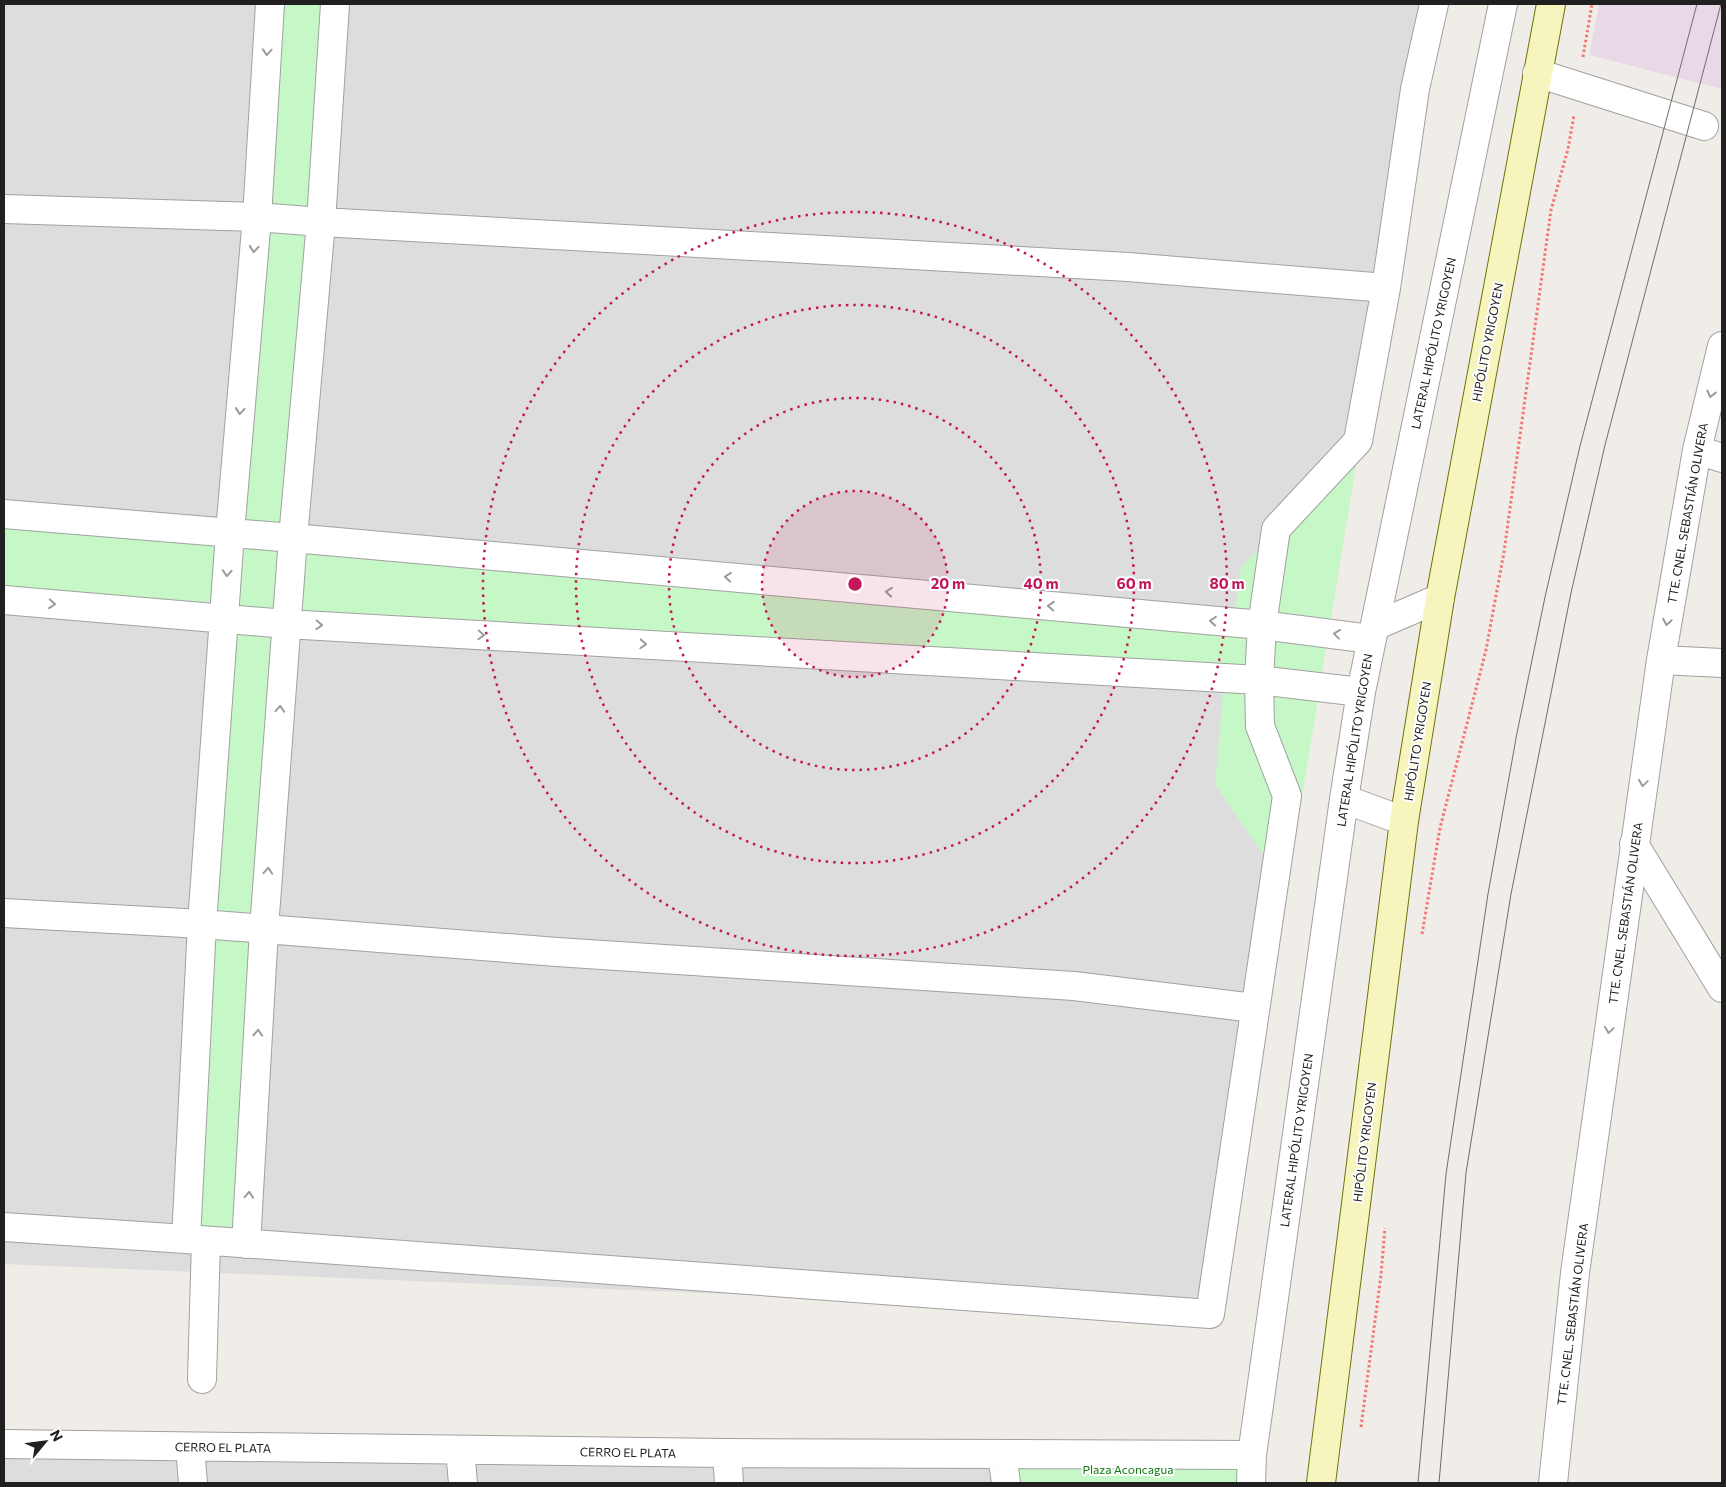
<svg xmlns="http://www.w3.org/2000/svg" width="1726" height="1487" viewBox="0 0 1726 1487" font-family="Commissioner,sans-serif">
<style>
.residential{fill:#dedddd}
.industrial{fill:#e8d9e7}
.park{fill:#c6f7c6}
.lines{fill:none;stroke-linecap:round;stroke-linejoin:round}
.street-casing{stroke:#a1a1a1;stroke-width:30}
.secondary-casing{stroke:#6f720b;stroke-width:30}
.path{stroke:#f27875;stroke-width:3;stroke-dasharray:2.5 2.5;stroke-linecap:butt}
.street{stroke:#fff;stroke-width:28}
.secondary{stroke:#f6f5be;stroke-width:28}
.tram{stroke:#6e6e6e;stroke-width:1}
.oneway{stroke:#9b9b9b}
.ring{fill:none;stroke:#c2185b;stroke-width:2.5;stroke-dasharray:2.5 5}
.labels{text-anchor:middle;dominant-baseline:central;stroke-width:4;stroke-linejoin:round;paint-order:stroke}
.street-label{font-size:12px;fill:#202020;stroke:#fff}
.park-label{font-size:12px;fill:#127912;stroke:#fff}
.centre{fill:#c2185b;stroke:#fff;stroke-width:2.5}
.ring-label{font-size:15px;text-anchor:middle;font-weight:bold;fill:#c2185b;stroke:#fff;stroke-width:4;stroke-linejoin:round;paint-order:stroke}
</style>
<rect width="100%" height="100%" fill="#f0ece7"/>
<path class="residential" d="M4,4h1431l-225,1310 -1206,-50z
M4,1443l1248,12 -1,28h-1247z"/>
<path class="industrial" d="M1599,4h123v85l-133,-34z"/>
<path class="park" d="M276,4h51l-42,540 950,65 6,-42 117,-114 -71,436 -72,-105 9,-104 -943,-64 -40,621 -47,-3 40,-622 -230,-20v-71l233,20z
M1002,1454l250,1 -1,28h-245z"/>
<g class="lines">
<g class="street-casing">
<path id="street" d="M1537,73l167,53
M4,209l253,8 64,5 807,45 258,21
M1697,450l25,8
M4,514l289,24 969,87 109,14
M4,600l282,24 973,56 102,12
M1375,626l65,-28
M1661,660l61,3
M1344,799l60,22
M1634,844l88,144
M4,913l198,11 355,28 517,34 180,22
M4,1227l182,12 1024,75 77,-518 -27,-70 -1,-46 3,-55 14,-96 82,-88 28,-153 29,-199 19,-85
M186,1239l16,-315 28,-391 27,-316 13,-213
M246,1244l18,-315 29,-391 28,-316 14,-218
M202,1379l4,-138
M4,1444l723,9 525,2
M190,1447l3,36
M460,1450l3,33
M727,1453l2,30
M1002,1454l4,29
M1251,1483l1,-28 92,-656 17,-107 142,-688
M1553,1483l22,-210 86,-613 36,-210 25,-104"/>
</g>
<g class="secondary-casing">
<path id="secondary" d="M1321,1483l83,-662 36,-223 111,-594"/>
</g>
<path class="path" d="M1583,57l9,-53
M1422,934l18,-106 46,-178 18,-98 47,-342 17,-61 6,-34
M1361,1427l20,-152 4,-47"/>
<use href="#street" class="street"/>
<use href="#secondary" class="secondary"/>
<path class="tram" d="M1418,1483l28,-309 42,-280 29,-161 28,-136 35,-151 117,-442
M1439,1483l27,-310 45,-279 60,-301 34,-148 116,-441"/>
</g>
<defs><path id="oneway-chevron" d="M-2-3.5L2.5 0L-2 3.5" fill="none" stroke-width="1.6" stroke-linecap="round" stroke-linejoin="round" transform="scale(1.25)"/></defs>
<g class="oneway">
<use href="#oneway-chevron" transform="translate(267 52) rotate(94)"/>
<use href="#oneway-chevron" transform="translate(254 249) rotate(95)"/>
<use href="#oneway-chevron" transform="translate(1711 394) rotate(104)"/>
<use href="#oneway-chevron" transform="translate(240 411) rotate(95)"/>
<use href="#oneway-chevron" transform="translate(227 573) rotate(94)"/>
<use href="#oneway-chevron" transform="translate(728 577) rotate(-175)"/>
<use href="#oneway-chevron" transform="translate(889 592) rotate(-175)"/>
<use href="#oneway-chevron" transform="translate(52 604) rotate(5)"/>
<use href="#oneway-chevron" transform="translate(1051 606) rotate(-175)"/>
<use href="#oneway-chevron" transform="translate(1213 621) rotate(-175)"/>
<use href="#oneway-chevron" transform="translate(1667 622) rotate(100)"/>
<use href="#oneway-chevron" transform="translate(319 625) rotate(3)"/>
<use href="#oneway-chevron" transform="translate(1337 634) rotate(-173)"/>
<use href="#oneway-chevron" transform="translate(481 635) rotate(3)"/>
<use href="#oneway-chevron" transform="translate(643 644) rotate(3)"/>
<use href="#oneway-chevron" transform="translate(280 709) rotate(-86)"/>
<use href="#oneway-chevron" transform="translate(1643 783) rotate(98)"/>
<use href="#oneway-chevron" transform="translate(268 871) rotate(-86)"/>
<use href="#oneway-chevron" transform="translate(1609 1030) rotate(98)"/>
<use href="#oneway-chevron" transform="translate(258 1033) rotate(-87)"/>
<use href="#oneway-chevron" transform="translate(249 1195) rotate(-87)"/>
</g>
<circle cx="855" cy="584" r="93" fill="#c2185b" fill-opacity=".12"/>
<g class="ring">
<circle cx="855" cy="584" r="93"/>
<circle cx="855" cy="584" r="186"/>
<circle cx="855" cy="584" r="279"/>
<circle cx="855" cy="584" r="372"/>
</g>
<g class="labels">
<g class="street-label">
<text transform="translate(1487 342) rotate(-79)">HIPÓLITO YRIGOYEN</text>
<text transform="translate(1433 343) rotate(-78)">LATERAL HIPÓLITO YRIGOYEN</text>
<text transform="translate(1687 513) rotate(-80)">TTE. CNEL. SEBASTIÁN OLIVERA</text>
<text transform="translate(1354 740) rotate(-81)">LATERAL HIPÓLITO YRIGOYEN</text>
<text transform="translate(1417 741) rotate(-81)">HIPÓLITO YRIGOYEN</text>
<text transform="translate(1625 913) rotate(-82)">TTE. CNEL. SEBASTIÁN OLIVERA</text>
<text transform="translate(1296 1140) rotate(-82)">LATERAL HIPÓLITO YRIGOYEN</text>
<text transform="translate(1364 1142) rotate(-83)">HIPÓLITO YRIGOYEN</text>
<text transform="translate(1572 1314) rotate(-83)">TTE. CNEL. SEBASTIÁN OLIVERA</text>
<text transform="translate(223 1447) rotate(1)">CERRO EL PLATA</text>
<text transform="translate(628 1452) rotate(1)">CERRO EL PLATA</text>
</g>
<g class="park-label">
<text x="1128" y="1469">Plaza Aconcagua</text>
</g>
</g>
<circle cx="855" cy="584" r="8" class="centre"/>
<g class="ring-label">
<text x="948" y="589">20 m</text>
<text x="1041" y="589">40 m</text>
<text x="1134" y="589">60 m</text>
<text x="1227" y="589">80 m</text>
</g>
<rect width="1726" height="1487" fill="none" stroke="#202020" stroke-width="10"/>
<g transform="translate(45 1442) rotate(61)" stroke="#ffffff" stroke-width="4" paint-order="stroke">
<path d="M0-4L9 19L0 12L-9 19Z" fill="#202020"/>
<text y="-8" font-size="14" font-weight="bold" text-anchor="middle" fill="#202020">N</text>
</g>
</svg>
